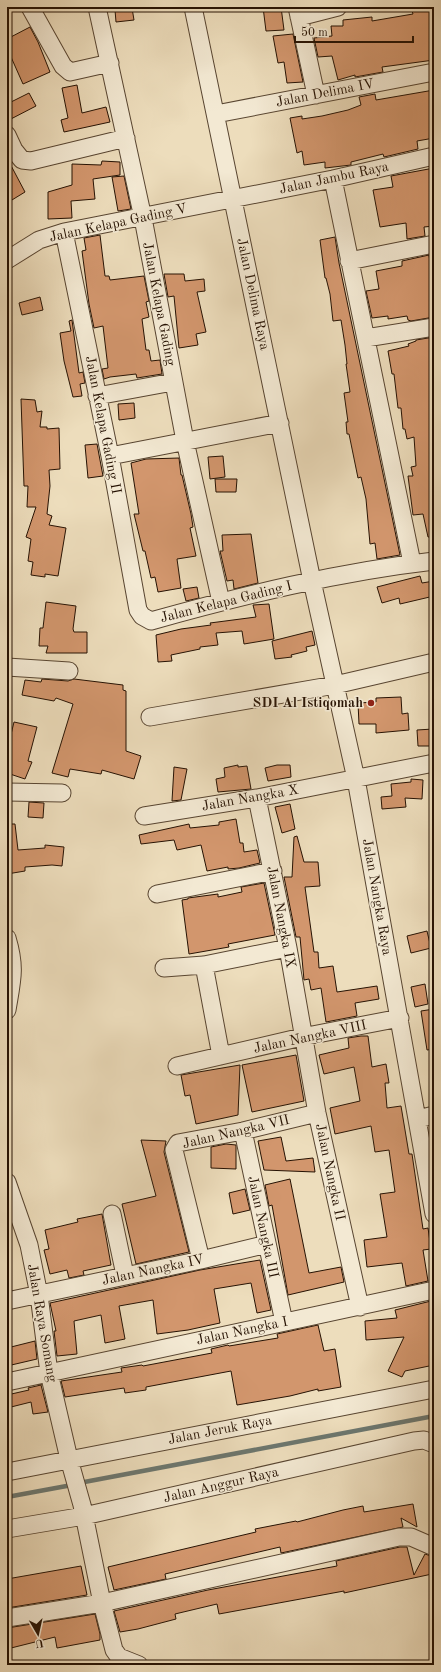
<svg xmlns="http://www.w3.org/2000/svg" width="441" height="1672" viewBox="0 0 441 1672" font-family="'Old Standard TT',serif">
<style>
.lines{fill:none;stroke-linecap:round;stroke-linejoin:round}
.stream{stroke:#6c776f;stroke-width:4.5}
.building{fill:#d2966d;stroke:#261203}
.minor-casing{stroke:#584531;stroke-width:19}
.minor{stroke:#f3e9d3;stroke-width:17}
.poi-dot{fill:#8f2418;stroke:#f3e9d3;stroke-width:1.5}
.labels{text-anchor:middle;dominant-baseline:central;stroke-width:3;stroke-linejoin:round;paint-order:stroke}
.street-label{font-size:14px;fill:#261203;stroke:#f3e9d3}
.poi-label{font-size:14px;font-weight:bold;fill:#261203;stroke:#f3e9d3;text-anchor:end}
</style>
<rect width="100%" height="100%" fill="#edddbc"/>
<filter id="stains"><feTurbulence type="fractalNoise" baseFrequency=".005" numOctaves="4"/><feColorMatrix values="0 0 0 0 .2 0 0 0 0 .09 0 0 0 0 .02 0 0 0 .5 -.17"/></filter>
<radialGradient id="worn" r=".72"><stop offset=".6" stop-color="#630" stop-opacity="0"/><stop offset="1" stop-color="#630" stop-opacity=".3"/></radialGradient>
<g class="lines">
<path class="stream" d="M79,1483l355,-67
M7,1497l65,-12"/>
</g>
<path class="building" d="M263,7h18l3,23 -18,1z
M429,7h5v53l-52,7 1,5 -28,5v-2l-17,5 -6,-24 -14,1 -4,-19 18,-2 -1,-10h12v-6l29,-3v4l41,-7 -1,-3z
M132,8l2,12 -18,2 -1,-12z
M30,27l8,15 12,30 -27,12 -16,-36v-9z
M293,34l10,48 -16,1 -3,-21 -6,1 -5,-27z
M77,85l5,28 24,-6 4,15 -46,10 -3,-12 7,-2 -6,-30z
M434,90v48l-17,3 1,8 -34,8 -1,-3 -32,8v3l-26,3v-6l-21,3 -2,-14 -5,2 -7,-35 12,-2v3l20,-3 26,-6 13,-5 -2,-8 16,-3 1,6z
M29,93l7,13 -29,15v-17z
M7,158l18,34 -18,11z
M102,161l18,1v13l-27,4 2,20 -24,2 1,17 -24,1v-27l24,-7v-21l29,1z
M434,168v58l-10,1 1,9 -18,3 -1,-16 -26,4 -7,-37 20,-3 -2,-11z
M124,176l7,33 -13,2 -6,-34z
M100,235l5,41h4l1,4 34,-4 5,25 -3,1 3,15 -7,2 4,31h3l2,11 9,-1 2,14 -25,4 -1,-4 -26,3 -6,2 -2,-10 6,-1 -5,-42 -9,2 -5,-24 -7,-53 4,-1 -2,-12z
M335,237l4,26 61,292 -23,4 -2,-16 -5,1 -4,-45 -5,-22 -3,1 -9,-44h-2l-1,-12h2l-4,-29 6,-1 -4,-28h1l-2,-19 -4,-25 -8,1 -3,-27 -4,-16h-1l-5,-38z
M429,255l1,7 4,-1v56l-23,4 -3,-1 -1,-4 -19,3v-3l-16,2 -6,-27 13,-2 -3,-18 26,-5v-5z
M164,274h20l1,7 19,-2 1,12 -8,1 9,40 -10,2 2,11 -19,3 -5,-52 -6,1z
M40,297l3,13 -21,5 -3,-12z
M72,320l7,53 4,-1 2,11 -5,1 2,12 -9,1 -9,-36 -4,-28 11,-2 -2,-10z
M434,337v200h-6l-5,-23 -10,1 -5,-39h5l-2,-9 5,-1 -2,-29 -7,2 -2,-10h-2l-2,-21h-3l-4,-34h-2l-4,-23 21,-5 -1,-2 8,-3v-1z
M21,399l14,1 2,12 5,-1 -2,16h7v2l12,-1 1,41 -11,1 1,16 -3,28 5,2 -3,9 17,3 -8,48 -13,-2v3l-14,-2 2,-13 -5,-1 3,-22 -5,-2 10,-30h-9l1,-21h-4z
M134,403l1,15 -16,2 -1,-16z
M97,444l6,32 -15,2 -3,-33z
M223,456l2,21 -15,2 -2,-22z
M179,458l2,17h1l9,39 2,13 -3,1 6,28 -19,3 4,29 -23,4 -3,-15 -4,1 -6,-27h-2l-9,-37h5l-8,-51 15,-4z
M215,479h22l-1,13h-20z
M251,534l7,49 -24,6 -1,-9 -6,1 -7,-30h3l-1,-16z
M420,576l2,7 12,-2v15l-34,8 -1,-6 -17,5 -5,-16z
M197,587l2,11 -13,3 -3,-12z
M46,602l30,4 -3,23 1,3h13v21h-41l2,-7h-9l1,-18h3z
M269,604l5,35 -30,5 -2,-13 -26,2 2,12 -18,2v2l-29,6 1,6 -14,1 -2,-27 25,-6 30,-4 -1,-2 46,-6 -3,-12z
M312,631l3,14 -9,2 1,4 -16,4 1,2 -17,2 -3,-18z
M42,679l26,2 6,-2 49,6v5l3,1v60l15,5 -7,23 -32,-9 -1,4 -31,-5 -2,8 -16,-4 21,-69 -17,-6 -2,3 -32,-6 3,-15 16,2z
M401,697l1,17 6,-1 1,17 -33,3v-9h-17l-1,-21 18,-1v-4z
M14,722l23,5 -9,34 4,1 -7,17 -18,-6v-22z
M433,729l1,17h-16l-1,-16z
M238,765v2l9,-1 4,23 -33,3 -2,-13 9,-2 -1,-9z
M277,765h13l1,12 -23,4 -3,-13z
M174,767l13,2 -6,31 -9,1z
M411,779l12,1 -1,19 -17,-1 1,9 -24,2 -1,-12 11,-1 -1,-12 20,-2z
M29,802l15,1 -1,15 -15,-1z
M290,804l5,25 -13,4 -7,-26z
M236,819l4,24h3l1,9 13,-2 3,13 -21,5 -11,1v-2l-21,4 -6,-26 -24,5 -3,-10 -33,4 -2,-9 50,-11 1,4 29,-3v-3z
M7,824h8l3,26 27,-2v-3l19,2 -2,19 -10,-1 -27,2v4l-18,3z
M297,836l7,26h14l2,24 -15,1 9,65h4l1,16 14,-2 4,26 40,-6 2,13 -24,4 2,13 -31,6 -5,-34 -10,2 -2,-11 -5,1 -4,-43h-4l-12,-60h8l2,-40z
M264,883l11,52 -47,9 1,3 -40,7 -7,-54 6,-1v-1l30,-4v3l24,-5 -1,-5z
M427,931l4,17 -20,5 -4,-17z
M425,984l3,20 -13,3 -4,-20z
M434,1009v40l-7,1 -6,-39z
M361,1036h7l4,31 14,-3 3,19h-4l2,25 14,-2 8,48h3l11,75 5,-1 3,21 -8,1 5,31 -22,5 -4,-23 -35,4 -3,-27 23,-3 -7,-43 15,-2 -6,-42 -14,2 -4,-26 -36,8 -5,-26 30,-7 -6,-34 -30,7 -5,-19 30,-7 -1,-10z
M296,1055l8,46 -52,11 -10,-47z
M240,1065l-2,50 -42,9 -6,-29 -5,1 -4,-21z
M281,1137l5,24 27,-3 2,14 -51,-2 -6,-29z
M141,1140l25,1 -2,11 25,100 -53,12 -14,-60 34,-8z
M226,1144l10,1v24l-25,-1v-21z
M290,1179l19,94 32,-6 3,15 -56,13 -16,-90 -3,1 -4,-21z
M245,1189l5,21 -17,4 -4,-21z
M102,1214l9,51 -28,6 1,4 -15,3 -2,-8 -17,4 -6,-24 5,-1 -4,-19 33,-8 -1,-3z
M260,1260l11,50 -14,3 -6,-30 -37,6 6,34 -32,7 -31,4 -4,-34 -34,6 6,33 -20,4 -4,-28 -27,6 3,33 -20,2 -3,-25h2l-6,-28 150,-33z
M431,1301l1,2h2v62l-29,6 -3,6 -14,-6 16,-34 -38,3 -1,-19 32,-3 -2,-8z
M318,1325l6,26 11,-2 6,38 -23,4v-2l-28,7 -53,9 -6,-34 -85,16v3l-21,3 -1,-5 -59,9 -4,-16 61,-9 -1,-4 21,-3 1,1 69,-13 -1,-4 17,-4 1,1 49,-8 -1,-4z
M35,1341l2,18 -30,7v-18z
M41,1385l7,27 -15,2 -2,-12 -24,6v-13l22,-5 -1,-2z
M413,1504l4,23 -16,-9 2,9 -122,26 -1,-6 -115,27 1,5 -52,11 -6,-23 148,-35 -1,-3 41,-8 1,1 46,-12 20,-4 1,6z
M400,1547h7l7,28 11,-21 9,3v13l-2,4 -88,19v-2l-125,23 -2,-10 -42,10 1,5 -38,10 -18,3 -6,-21 94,-21 129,-24 -1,-5z
M81,1566l6,29 -80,13v-29z
M95,1614l5,20v6l-43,8 -2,-11 -48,12v-21z"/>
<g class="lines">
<g class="minor-casing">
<path id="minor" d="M30,7l33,59 7,6 40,-9
M97,7l46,211 42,223 36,161
M193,7l119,574 44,198 78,435
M297,7l19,88
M299,17l39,-10
M216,114l218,-42
M7,135l7,15 8,10 9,1 95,-23
M333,179l79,384
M64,232l46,224 28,154 4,6 9,5c93,-26 187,-49 283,-60
M7,260l32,-20 25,-8 269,-53 101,-23
M349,261l85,-17
M366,338l68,-11
M97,396l76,-14
M110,456l170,-33
M7,667l62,4
M150,717l185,-32 99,-23
M7,792l55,1
M257,798l31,150 29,165 43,194
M144,816l113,-18 177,-35
M157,894l116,-23
M7,938c9,30 5,42 0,72
M204,965l17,91
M164,968l40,-3 84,-17
M177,1066l125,-29 98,-19
M418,1119l16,-4
M243,1131l41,191
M7,1182l22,63 10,50 10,78 20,86 13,46 20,98 12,47 5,7 20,8
M112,1214l13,61
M201,1260l-27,-110 4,-7 65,-12 74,-18
M7,1301l194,-41 66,-16
M7,1382l427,-92
M7,1472l427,-83
M7,1529l77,-13 330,-75 10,-1 10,4
M7,1618l95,-15 297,-66h12l23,10"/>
</g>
<use href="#minor" class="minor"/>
</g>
<circle class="poi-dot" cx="371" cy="703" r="4"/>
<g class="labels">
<g class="street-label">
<text transform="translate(325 93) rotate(-11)">Jalan Delima IV</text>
<text transform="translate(334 178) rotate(-12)">Jalan Jambu Raya</text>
<text transform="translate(118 223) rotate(-12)">Jalan Kelapa Gading V</text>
<text transform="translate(253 294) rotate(78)">Jalan Delima Raya</text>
<text transform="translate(159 304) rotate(79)">Jalan Kelapa Gading</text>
<text transform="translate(103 425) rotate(79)">Jalan Kelapa Gading II</text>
<text transform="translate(226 602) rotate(-14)">Jalan Kelapa Gading I</text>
<text transform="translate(250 798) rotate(-10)">Jalan Nangka X</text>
<text transform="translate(377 897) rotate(80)">Jalan Nangka Raya</text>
<text transform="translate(281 917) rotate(79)">Jalan Nangka IX</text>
<text transform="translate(310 1037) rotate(-12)">Jalan Nangka VIII</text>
<text transform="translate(236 1132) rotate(-13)">Jalan Nangka VII</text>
<text transform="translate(330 1172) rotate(78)">Jalan Nangka II</text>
<text transform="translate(263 1227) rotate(78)">Jalan Nangka III</text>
<text transform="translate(153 1270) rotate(-12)">Jalan Nangka IV</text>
<text transform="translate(42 1323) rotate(80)">Jalan Raya Somang</text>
<text transform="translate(242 1331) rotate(-12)">Jalan Nangka I</text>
<text transform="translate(220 1430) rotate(-11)">Jalan Jeruk Raya</text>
<text transform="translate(221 1485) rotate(-13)">Jalan Anggur Raya</text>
</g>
<g class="poi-label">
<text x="363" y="703">SDI Al Istiqomah</text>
</g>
</g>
<rect width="441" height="1672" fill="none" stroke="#edddbc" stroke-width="24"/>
<rect x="8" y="8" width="425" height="1656" fill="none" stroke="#261203" stroke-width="2"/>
<rect x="12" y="12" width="417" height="1648" fill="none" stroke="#261203"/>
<g transform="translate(38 1634) rotate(171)" stroke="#f3e9d3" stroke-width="3" paint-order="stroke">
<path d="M0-3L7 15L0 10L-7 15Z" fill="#261203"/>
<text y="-6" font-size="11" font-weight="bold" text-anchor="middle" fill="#261203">U</text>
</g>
<path d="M295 36v6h118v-6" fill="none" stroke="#261203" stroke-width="2"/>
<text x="301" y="36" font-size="12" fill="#261203" stroke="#f3e9d3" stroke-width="3" paint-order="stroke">50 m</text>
<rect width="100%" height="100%" filter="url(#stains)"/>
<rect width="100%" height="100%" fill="url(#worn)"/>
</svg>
